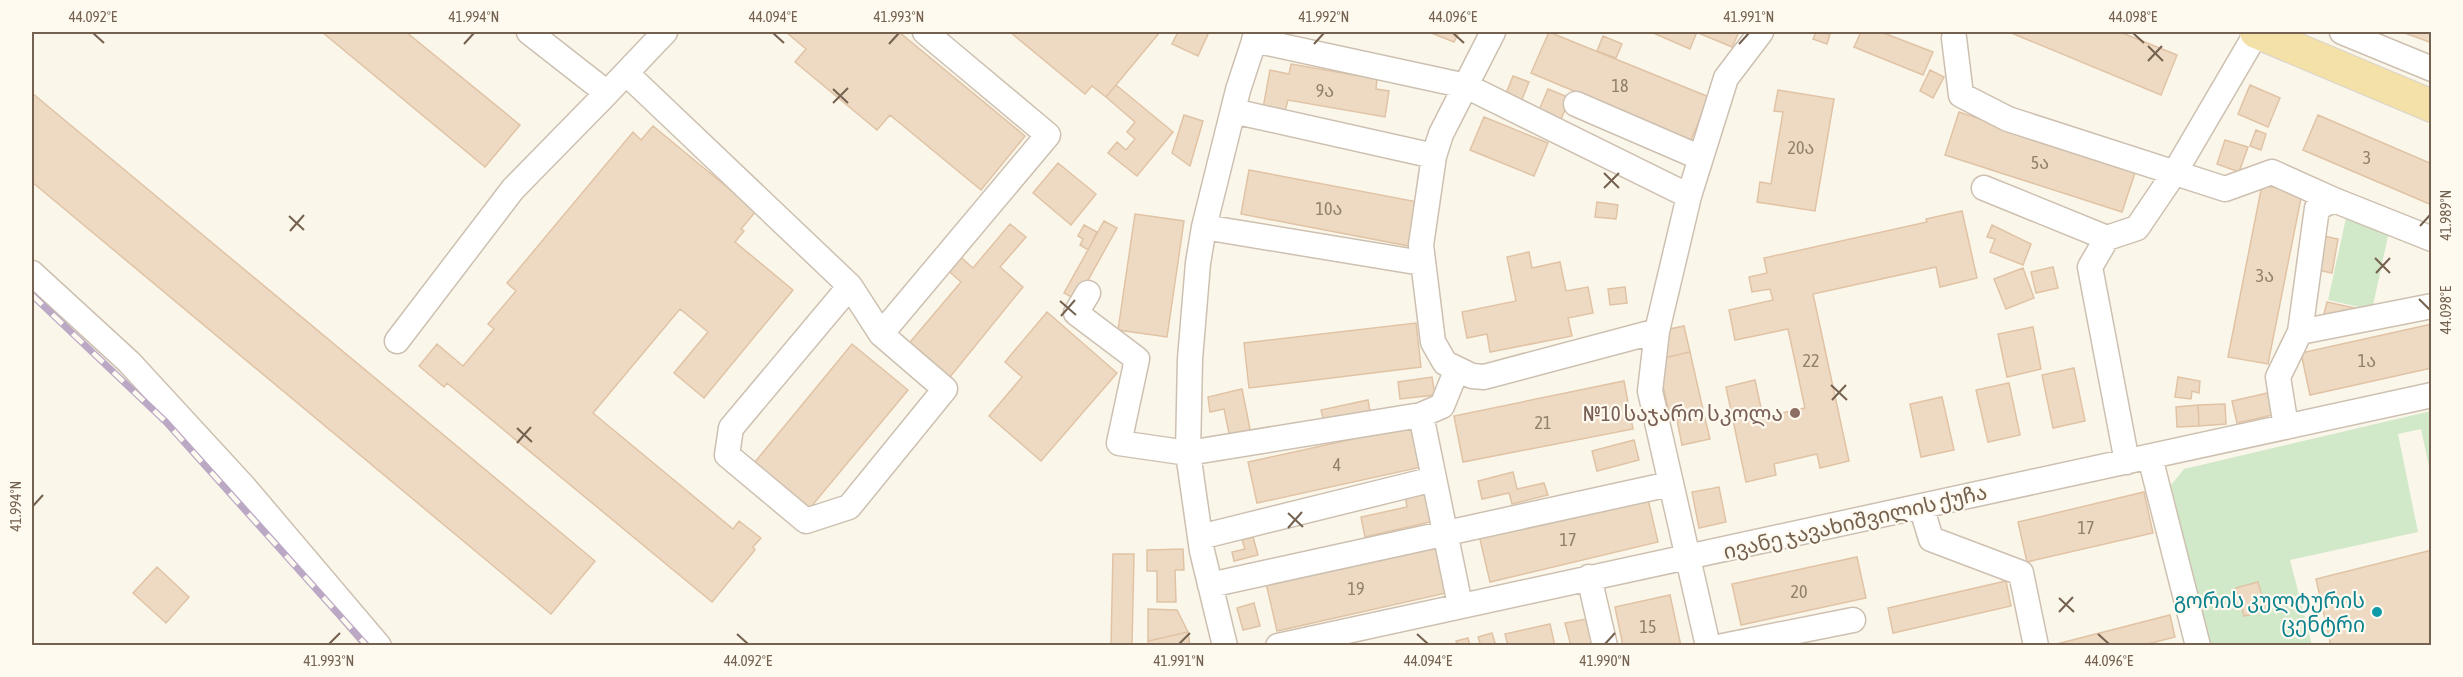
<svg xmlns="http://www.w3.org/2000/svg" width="2463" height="677" viewBox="0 0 2463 677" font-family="'Asap Condensed','Noto Sans Georgian',sans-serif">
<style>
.green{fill:#d1e8c9}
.building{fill:#eedac3;stroke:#e0c3a5;stroke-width:1.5}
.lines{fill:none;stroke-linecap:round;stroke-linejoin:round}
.minor-casing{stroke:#cdc0b0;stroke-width:27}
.major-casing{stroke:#d8d3ce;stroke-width:34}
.minor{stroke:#fff;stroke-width:24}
.major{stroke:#f4e1a8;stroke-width:32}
.rail-casing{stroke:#bba8c5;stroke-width:7}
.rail{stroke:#fefaf0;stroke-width:4.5;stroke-dasharray:14;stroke-linecap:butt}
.ticks{fill:none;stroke:#74614f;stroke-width:2}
.education-dot{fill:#8d6e63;stroke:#fefaf0;stroke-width:2}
.culture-dot{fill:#0f9aa8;stroke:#fefaf0;stroke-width:2}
.labels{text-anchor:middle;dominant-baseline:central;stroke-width:4.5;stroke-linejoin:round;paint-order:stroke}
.number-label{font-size:18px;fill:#927f6c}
.education-label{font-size:21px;fill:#785e54;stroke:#fefaf0;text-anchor:end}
.street-label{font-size:21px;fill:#74614f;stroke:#fefaf0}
.culture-label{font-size:21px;fill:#0d838f;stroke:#fefaf0;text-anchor:end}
.neatline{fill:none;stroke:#74614f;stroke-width:2}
.ticks-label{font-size:15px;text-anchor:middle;fill:#74614f}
</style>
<rect width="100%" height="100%" fill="#fbf6ea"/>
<path class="green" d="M2346,218l44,9 -18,83 -44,-10z
M2431,411v65l-10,-47 -23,5 20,98 -128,28 22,85h-102l-39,-160 13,-16z"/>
<path class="building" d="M322,32h84l114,93 -35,42z
M786,32h113l126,104 -44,54 -91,-75 -13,15 -82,-68 11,-13z
M1010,32h150l-54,65 -14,-11 -7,8z
M1178,32h31l-11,24 -26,-12z
M1429,32h30l-5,10z
M1549,32l160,65 -18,43 -160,-67z
M1651,32h38l7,2 -6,15z
M1696,32h43l-7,15z
M1816,32l14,2 -3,10 -14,-5z
M1861,32h20l52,20 -10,23 -69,-28z
M2009,32h111l57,23 -16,40z
M2402,32h30v11z
M1603,36l19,8 -6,14 -19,-7z
M1291,64l86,15 -1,10 13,2 -4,26 -97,-17 -3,11 -22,-3 7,-38 19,4z
M1930,70l14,7 -11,21 -13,-7z
M1513,76l16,6 -8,20 -16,-6z
M1116,85l57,47 -36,44 -29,-23 9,-11 9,8 9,-11 -8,-7 8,-10 -29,-25z
M2250,85l30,13 -12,29 -30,-13z
M1548,89l22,9 -9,21 -22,-9z
M1778,90l56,9 -19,112 -58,-9 3,-20 11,2 12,-72 -9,-1z
M32,93l563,468 -44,53 -519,-432z
M1959,112l177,58 -14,42 -177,-57z
M1184,115l19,6 -13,45 -18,-13z
M2318,115l114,49v41l-129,-55z
M1484,117l64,26 -14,33 -64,-26z
M653,126l103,85 -15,18 3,2 -9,11 58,48 -89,108 -30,-25 34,-41 -28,-23 -87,104 140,116 6,-8 22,17 -8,9 2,3 -43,52 -265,-219 -3,4 -25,-21 18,-22 26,22 31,-37 -6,-5 28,-33 -9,-8 126,-151 8,8z
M2256,130l10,4 -5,16 -11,-4z
M2225,140l23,7 -9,25 -22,-8z
M1058,163l38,31 -25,31 -38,-32z
M1249,170l169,32 -9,44 -168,-32z
M2262,185l40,8 -34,171 -40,-7z
M1597,202l21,3 -2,14 -21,-2z
M1962,211l15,67 -37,9 -4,-20 -123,27 36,167 -29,7 -3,-14 -43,10 2,11 -30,7 -20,-95 29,-7 8,37 42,-9 -17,-79 -53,11 -6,-30 44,-10 -3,-11 -18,3 -3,-15 18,-4 -3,-15 163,-36 -1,-3z
M1135,214l49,7 -17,116 -49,-7z
M1104,221l13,7 -40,72 -13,-7z
M1010,224l16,13 -26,30 23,20 -77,95 -40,-35 55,-65 -17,-15 12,-14 17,15z
M1084,225l13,7 -9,18 -8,-5 3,-6 -5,-3z
M1992,225l39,19 -8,21 -33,-13 5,-13 -8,-2z
M2324,236l14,3 -6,34 -15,-3z
M1529,252l3,16 28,-6 6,29 22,-4 5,26 -25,5 4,18 -82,16 -3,-18 -20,4 -5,-26 54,-11 -9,-44z
M2053,267l5,21 -22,5 -5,-21z
M2023,268l11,30 -28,11 -12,-30z
M1625,287l2,16 -17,2 -2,-16z
M2327,302l28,6 -1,5 -11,-3 -2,8 -17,-4z
M1047,312l70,61 -76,88 -52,-45 33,-39 -17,-15z
M1416,323l5,44 -172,21 -5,-45z
M2432,324v44l-122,27 -9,-42z
M1684,326l6,26 -26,6 6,-29z
M2033,327l8,42 -34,8 -9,-43z
M852,344l56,46 -98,118 -55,-46z
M1690,352l14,62 -33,7 -10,-44 3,-19z
M2074,368l11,53 -32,7 -11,-53z
M1432,377l3,18 -35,4 -2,-17z
M2178,377l22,4 -1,12 -7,-2 -1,8 -16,-2z
M1624,381l9,48 -170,33 -9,-46z
M2009,383l11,52 -32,7 -12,-52z
M1242,389l9,45 -21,4 -6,-29 -14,3 -2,-15z
M2272,392l5,22 -40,9 -5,-22z
M1942,397l12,53 -33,7 -11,-53z
M1368,400l3,17 -46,9 -4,-16z
M2225,404l1,20 -27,2 -1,-21z
M2198,405l1,21 -22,1 -1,-20z
M1704,414l6,25 -28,6 -5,-25z
M1417,425l9,41 -169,37 -9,-41z
M1634,440l5,20 -42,11 -5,-20z
M1513,472l4,17 27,-6 4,12 -36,9 -3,-11 -27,6 -4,-18z
M1719,487l7,35 -27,6 -7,-36z
M1427,490l7,31 -69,16 -4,-20 46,-10 -2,-12z
M2144,492l9,41 -126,29 -9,-40z
M1647,495l11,47 -168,40 -11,-47z
M1253,537l5,18 -24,6 -2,-9 13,-3 -3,-9z
M1436,545l10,48 -169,38 -11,-48z
M1183,549l1,21h-9l1,32h-19v-31h-10v-21z
M2432,550v96h-101l-15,-67z
M1113,554h21l-2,92h-21z
M1857,557l9,41 -125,27 -9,-41z
M157,567l32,30 -23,26 -33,-30z
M2006,581l5,25 -118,27 -5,-25z
M2258,582l8,29 -22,5 -8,-28z
M1670,595l11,51h-58l-8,-39z
M1254,603l6,23 -17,4 -6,-22z
M1148,609l29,1 11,22 -40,9z
M2170,615l5,22 -35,9h-91z
M1586,619l7,27h-22l-6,-23z
M1550,624l5,22h-47l-3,-12z
M1188,632l2,14h-41l-1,-5z
M1492,633l4,13h-15l-3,-9z
M1468,638l2,8h-13l-1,-5z"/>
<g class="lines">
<g class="minor-casing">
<path id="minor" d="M529,32l78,61 58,-61
M1493,32l-52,102 -7,22 -13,89 12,97 12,21 27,13 12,1 173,-46
M2342,32l90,37
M1954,38l7,57 47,24 217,70 47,-17 62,28
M1254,40l212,46 223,110
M626,73l224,213 31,48 64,55 -96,118 -43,14 -79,-66 4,-27 119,-142
M1576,104l125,54
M1233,111l201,45
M1984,188l123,50
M1204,227l218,36
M2432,239l-98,-39 -17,8 -17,124 132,-26
M32,273l97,89 116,126 134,158
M1088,293l-12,20 61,46 -18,84 69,10 233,-38 21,-9 15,-37
M881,334l167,-199 -123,-103
M397,341l116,-152 94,-96
M1421,415l39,190
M2286,427l-8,-50 22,-45
M2150,457l48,189
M2127,462l-37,-195 17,-29 30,-10 38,-56 82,-140
M1921,506l10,33 90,34 15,73
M1200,537l234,-58
M1589,577l16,69
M1210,585l460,-101
M1225,646l-23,-95 -14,-98 2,-94 8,-96 6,-36 34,-137 19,-58
M1278,646l1154,-251
M1708,646l-58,-255 7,-60 32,-135 37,-118 35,-46
M1723,646l130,-26"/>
</g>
<g class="major-casing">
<path id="major" d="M2256,32l176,74"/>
</g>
<use href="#minor" class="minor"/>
<use href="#major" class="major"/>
<g class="rail-casing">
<path id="rail" d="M32,295l134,127 201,224"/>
</g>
<use href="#rail" class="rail"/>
</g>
<path class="ticks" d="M93,33l11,10M773,33l11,10M1453,33l11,10M2133,33l11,10M464,44l10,-11M889,44l10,-11M1314,44l10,-11M1739,44l10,-11M2148,46l15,15M2148,61l14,-15M833,89l15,14M833,103l15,-15M1604,173l15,15M1604,188l15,-15M289,216l15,14M2420,226l10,-11M290,231l14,-16M2375,258l15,15M2376,273l14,-15M2419,299l11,11M1060,301l16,14M1061,316l14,-16M1831,385l16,15M1832,400l14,-15M517,428l15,14M517,443l14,-16M33,506l10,-11M1288,513l15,14M1288,528l14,-16M2059,598l15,14M2059,612l14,-15M737,634l11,10M1417,634l11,10M2098,634l11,10M329,644l11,-11M1179,644l11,-11M1605,644l10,-11"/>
<circle class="education-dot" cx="1795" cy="413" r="6"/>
<circle class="culture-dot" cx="2377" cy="612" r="6"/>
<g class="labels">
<g class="number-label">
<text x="1620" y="85">18</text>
<text x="1325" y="90">9ა</text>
<text x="1801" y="147">20ა</text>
<text x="2367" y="157">3</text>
<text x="2040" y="162">5ა</text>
<text x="1329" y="208">10ა</text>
<text x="2265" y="275">3ა</text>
<text x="1811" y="360">22</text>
<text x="2367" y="360">1ა</text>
<text x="1543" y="422">21</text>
<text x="1337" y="464">4</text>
<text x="2086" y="527">17</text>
<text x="1568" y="539">17</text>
<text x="1356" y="588">19</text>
<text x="1799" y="591">20</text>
<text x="1648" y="626">15</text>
</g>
<g class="education-label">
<text x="1783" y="413">№10 საჯარო სკოლა</text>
</g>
<g class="street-label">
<text transform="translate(1855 521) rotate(-13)">ივანე ჯავახიშვილის ქუჩა</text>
</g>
<g class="culture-label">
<text x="2365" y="600">გორის კულტურის<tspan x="2365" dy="24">ცენტრი</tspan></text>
</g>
</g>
<rect width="2463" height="677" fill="none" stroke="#fefaf0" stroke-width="66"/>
<rect x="33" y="33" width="2397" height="611" class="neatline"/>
<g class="ticks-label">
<text x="93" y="22">44.092°E</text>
<text x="474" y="22">41.994°N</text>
<text x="773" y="22">44.094°E</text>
<text x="899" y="22">41.993°N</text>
<text x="1324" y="22">41.992°N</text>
<text x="1453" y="22">44.096°E</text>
<text x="1749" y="22">41.991°N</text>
<text x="2133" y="22">44.098°E</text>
<text transform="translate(2446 215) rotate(-90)" y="5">41.989°N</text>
<text transform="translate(2446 310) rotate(-90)" y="5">44.098°E</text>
<text transform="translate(16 506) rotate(-90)" y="5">41.994°N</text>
<text x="329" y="666">41.993°N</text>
<text x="748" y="666">44.092°E</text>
<text x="1179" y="666">41.991°N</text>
<text x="1428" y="666">44.094°E</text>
<text x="1605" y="666">41.990°N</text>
<text x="2109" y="666">44.096°E</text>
</g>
</svg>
